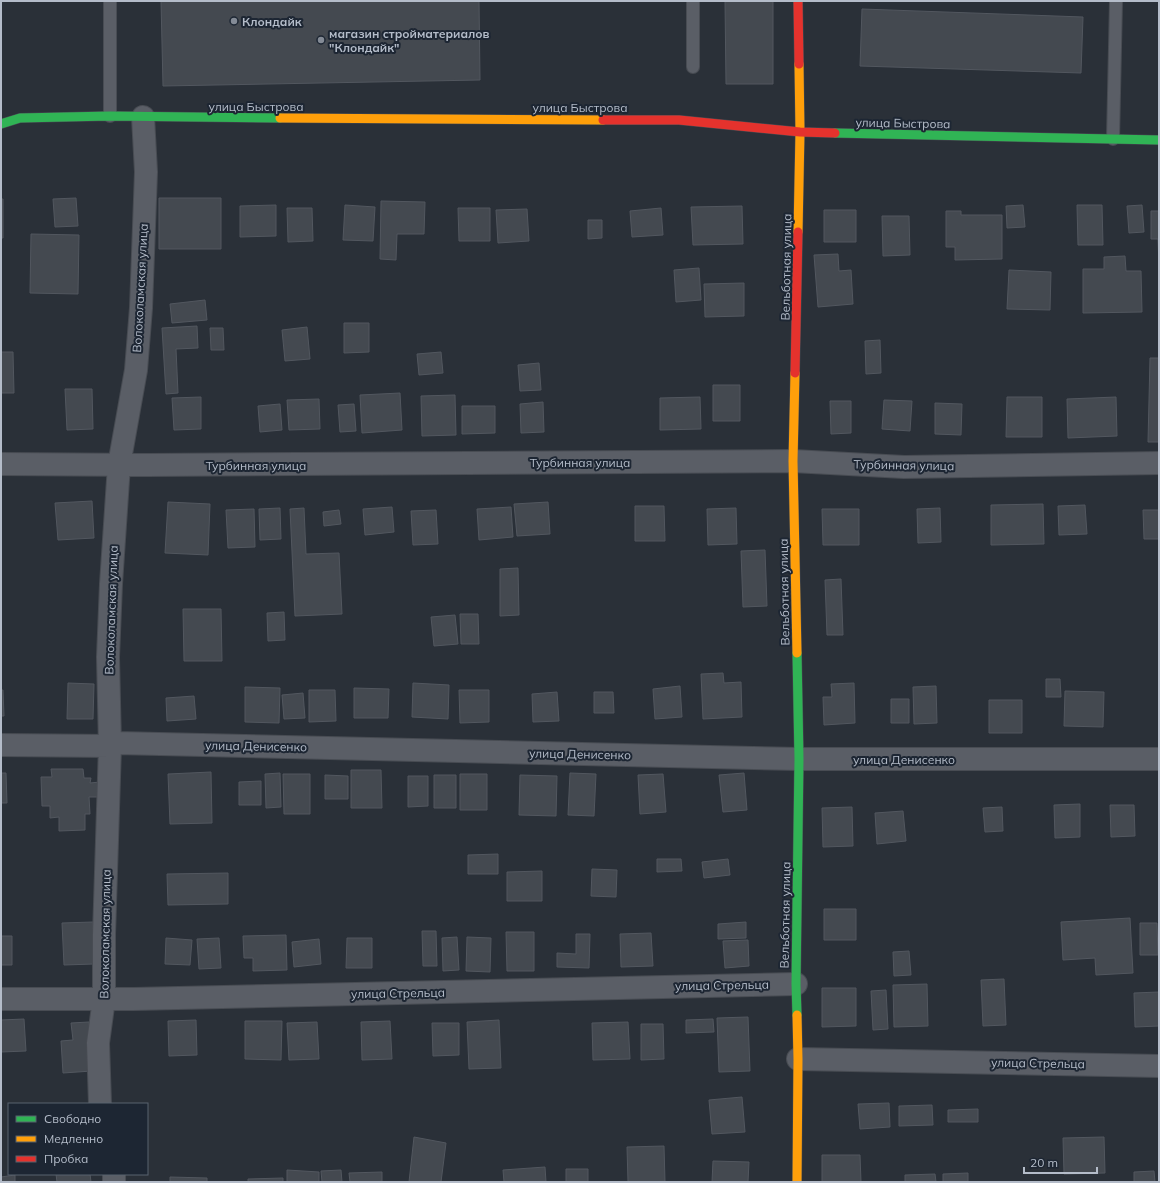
<svg xmlns="http://www.w3.org/2000/svg" width="1160" height="1183" viewBox="0 0 1160 1183" font-family="Mulish,sans-serif">
<style>
.building{fill:#444950;stroke:#52575f}
.lines{fill:none;stroke-linecap:round;stroke-linejoin:round}
.lane-casing{stroke:#484c53;stroke-width:14}
.street-casing{stroke:#484c53;stroke-width:24}
.fast-casing{stroke:#484c53;stroke-width:10}
.slow-casing{stroke:#484c53;stroke-width:10}
.jam-casing{stroke:#484c53;stroke-width:10}
.lane{stroke:#5a5e66;stroke-width:12}
.street{stroke:#5a5e66;stroke-width:22}
.fast{stroke:#30b455;stroke-width:9}
.slow{stroke:#ff9f0a;stroke-width:9}
.jam{stroke:#e5322d;stroke-width:9}
.poi-dot{fill:#848b96;stroke:#1d2633;stroke-width:1.5}
.labels{text-anchor:middle;dominant-baseline:central;stroke-width:4;stroke-linejoin:round;paint-order:stroke}
.poi-label{font-size:12px;font-weight:bold;fill:#b4bcc9;stroke:#1d2633;text-anchor:start}
.street-label{font-size:12px;fill:#b4bcc9;stroke:#1d2633}
</style>
<rect width="100%" height="100%" fill="#2a3038"/>
<path class="building" d="M161,1h318l1,79 -317,6z
M725,1h48v83h-47z
M862,9l221,8 -2,56 -221,-7z
M76,198l2,28 -23,1 -2,-28z
M159,198h62v51h-62z
M1,199h2v39h-2z
M381,201l44,1 -1,32h-27l-1,26 -16,-1z
M276,205v31l-36,1v-31z
M345,205l30,2 -2,34 -30,-1z
M1023,205l2,22 -18,1 -1,-22z
M1077,205h25l1,40h-25z
M1142,205l2,27 -15,1 -2,-27z
M742,206l1,38 -50,1 -2,-38z
M287,208h25l1,33 -25,1z
M458,208h32v33h-31z
M661,208l2,27 -31,2 -2,-26z
M527,209l2,32 -31,2 -2,-33z
M824,210h32v32h-32z
M946,211h15v4h41v44l-47,1v-13h-9z
M1151,211h8v56l-1,-28h-7z
M882,216h27l1,39 -27,1z
M588,220h14v18l-14,1z
M31,234l48,1 -1,59 -48,-1z
M838,254l1,17 12,-1 2,34 -35,3 -4,-52z
M1125,256l1,15h15l1,41 -59,1v-44h21v-12z
M699,268l2,32 -25,2 -2,-32z
M1009,270l42,2 -1,38 -43,-1z
M744,283v33l-39,1 -1,-33z
M205,300l2,20 -35,3 -2,-19z
M344,323h25v29l-25,1z
M197,326l1,22 -22,1 2,44 -12,1 -4,-66z
M307,327l3,32 -25,2 -3,-31z
M210,328h13l1,22h-13z
M880,340l1,33 -15,1 -1,-33z
M1,352h12l1,41h-13z
M441,352l2,21 -24,2 -2,-21z
M1150,358h9v84h-11z
M539,363l2,27 -21,1 -2,-26z
M713,385h27v36h-27z
M65,389h27l1,40 -26,1z
M400,393l2,37 -40,3 -2,-38z
M455,395l1,40 -34,1 -1,-40z
M201,397v32l-27,1 -2,-32z
M700,397l1,32 -41,1v-32z
M1007,397h35v40h-36z
M1116,397l1,39 -49,2 -1,-39z
M319,399l1,30 -31,1 -2,-30z
M884,400l28,1 -2,30 -28,-2z
M830,401h21v32l-20,1z
M543,402l1,30 -23,1 -1,-29z
M935,403l27,1 -1,31 -26,-1z
M280,404l2,26 -22,2 -2,-26z
M354,404l2,27 -16,1 -2,-27z
M462,406h33v27l-33,1z
M92,501l2,37 -36,2 -3,-37z
M168,502l42,2 -2,51 -43,-2z
M548,502l2,32 -33,2 -3,-32z
M1043,504l1,40 -53,1v-40z
M1085,505l2,29 -28,1 -1,-29z
M635,506h29l1,35h-30z
M392,507l2,25 -29,3 -2,-26z
M511,507l2,30 -34,3 -2,-31z
M280,508l1,31 -21,1 -1,-31z
M304,508l2,46 33,-1 3,61 -47,2 -5,-107z
M736,508l1,36 -29,1 -1,-36z
M940,508l1,34 -23,1 -1,-34z
M254,509l1,38 -27,1 -2,-38z
M822,509h37v36h-36z
M339,510l2,14 -17,2 -1,-14z
M436,510l2,34 -25,1 -2,-34z
M1143,510h16v29h-15z
M765,550l2,56 -24,1 -2,-56z
M518,568l1,47 -19,1v-47z
M841,579l2,56h-16l-2,-55z
M183,609h38l1,52h-38z
M284,612l1,28 -17,1 -1,-28z
M460,614h18l1,30h-18z
M455,615l3,29 -24,2 -3,-29z
M723,673l1,10 17,-1 1,35 -39,2 -2,-45z
M1046,679h14l1,18h-15z
M68,683l26,1 -1,35h-26z
M413,683l36,2 -1,34 -36,-2z
M854,683l1,40 -31,2 -1,-28h9l-1,-13z
M680,686l2,31 -27,2 -2,-30z
M936,686l1,37 -23,1 -1,-37z
M245,687l35,1 -1,35 -34,-1z
M354,688l35,1 -1,29h-34z
M1,690h2l1,26h-3z
M309,690h26l1,31 -27,1z
M459,690h30v32l-29,1z
M1065,691l39,1 -1,35 -39,-1z
M557,692l2,29 -26,1 -1,-28z
M594,692h19l1,21h-20z
M303,693l2,25 -21,1 -2,-24z
M194,696l2,23 -29,2 -1,-23z
M891,699h18v24h-18z
M989,700h33v33h-33z
M51,769h32l1,9h7l-1,5 10,-1v15h-11l1,17h-5v16l-26,1v-14l-9,1v-12h-8l-1,-29h11z
M351,770h30l1,38h-31z
M211,772l1,51 -42,1 -2,-50z
M1,773h5l1,30h-6z
M280,773l1,34 -15,1 -1,-34z
M570,773l26,1 -2,42 -26,-1z
M744,773l3,37 -24,2 -4,-37z
M283,774h27v40h-26z
M460,774h27v36h-27z
M663,774l3,38 -26,2 -2,-39z
M325,775l23,1v23h-23z
M434,775h22v33h-22z
M520,775l37,1 -1,40 -37,-1z
M408,776h20v30l-20,1z
M261,781v24h-22v-23z
M1080,804v33l-25,1 -1,-33z
M1110,805h24l1,31 -24,1z
M852,807l1,39 -30,1 -1,-39z
M1002,807l1,24 -18,1 -2,-24z
M903,811l3,30 -29,3 -2,-31z
M498,854v20h-30v-19z
M657,859h24l1,12 -25,1z
M728,859l2,16 -26,3 -2,-16z
M592,869l25,1 -1,27 -25,-1z
M542,871v30h-35v-29z
M228,873v31l-60,1 -1,-31z
M824,909h32v31h-32z
M1130,918l3,55 -37,2 -1,-17 -32,2 -2,-38z
M93,922l1,42 -30,1 -2,-42z
M746,922v16l-28,1v-15z
M1140,923h17l1,32h-18z
M422,931h14l1,35h-14z
M506,932h28v39h-27z
M651,933l2,33 -32,1 -1,-33z
M576,934h14l-1,34 -32,-1v-14l19,1z
M286,935l1,35 -34,1v-13h-9l-1,-22z
M1,936h11v29h-11z
M457,937l2,33 -16,1 -1,-33z
M467,937l24,1 -1,34 -24,-1z
M166,938l26,2 -2,25 -25,-1z
M219,938l2,30 -22,1 -2,-30z
M347,938h25v30h-26z
M319,939l2,25 -27,3 -2,-25z
M748,940l1,26 -24,2 -2,-27z
M909,951l2,24 -17,1 -1,-24z
M1004,979l2,46 -23,1 -2,-46z
M927,984l1,42 -34,1 -1,-42z
M822,988h34v38l-34,1z
M886,990l2,39 -15,1 -2,-39z
M1159,992v34l-24,1 -1,-34z
M748,1017l2,54 -31,1 -2,-54z
M24,1019l2,32 -25,1v-32z
M713,1019l1,13 -28,1v-13z
M196,1020l1,35 -28,1 -1,-35z
M499,1020l2,48 -32,1 -2,-47z
M245,1021h37l-1,39 -36,-1z
M390,1021l2,38 -30,1 -1,-38z
M89,1022l3,49 -29,2 -2,-32 12,-1 -2,-17z
M317,1022l2,37 -30,1 -2,-37z
M628,1022l2,37 -37,1 -1,-37z
M432,1023h27v32l-26,1z
M641,1024h22l1,35 -23,1z
M742,1097l3,35 -33,2 -3,-34z
M889,1103l1,24 -30,2 -2,-25z
M932,1105l1,20 -34,1v-20z
M978,1109v13h-30v-12z
M414,1137l32,6 -5,39h-32z
M1104,1137l1,36 -41,1 -1,-36z
M664,1146l1,36h-37l-1,-35z
M822,1155h38l1,27h-39z
M713,1161l36,1 -1,20h-36z
M545,1167l1,15h-42l-1,-12z
M566,1169h22v13h-22z
M287,1170l32,2v10h-32z
M341,1170l1,12h-20l-1,-11z
M1154,1171l1,11h-21v-10z
M382,1172v10h-32l-1,-9z
M968,1173v9h-25v-8z
M56,1174h34l1,8h-34z
M935,1174l1,8h-31v-7z
M15,1175v7h-14v-5z
M170,1177l37,1v4h-37z
M283,1178v4h-35v-3z"/>
<g class="lines">
<g class="lane-casing">
<path id="lane" d="M693,1v66
M110,116v-115
M1113,139l3,-138"/>
</g>
<g class="street-casing">
<path id="street" d="M1,464l146,1 646,-4 111,6 255,-4
M1,745l109,1 7,-3 682,16h360
M1,999h133l662,-15
M798,1059l361,7
M100,1104l-2,-61 6,-44v-64l6,-189 -2,-89 3,-73 8,-119 17,-95 5,-62 5,-136 -3,-55
M114,1182v-8"/>
</g>
<g class="fast-casing">
<path id="fast" d="M1,124l19,-6 90,-2 170,2
M835,133l324,7
M797,1015l-1,-31 3,-225 -2,-106"/>
</g>
<g class="slow-casing">
<path id="slow" d="M280,118l323,2
M798,232l2,-100 -1,-68
M795,373l-2,88 4,192
M797,1015l1,44 -1,123"/>
</g>
<g class="jam-casing">
<path id="jam" d="M798,1l1,63
M603,120h76l121,12 35,1
M795,373l3,-141"/>
</g>
<use href="#lane" class="lane"/>
<use href="#street" class="street"/>
<use href="#fast" class="fast"/>
<use href="#slow" class="slow"/>
<use href="#jam" class="jam"/>
</g>
<g class="poi-dot">
<circle cx="234" cy="21" r="4"/>
<circle cx="321" cy="40" r="4"/>
</g>
<g class="labels">
<g class="poi-label">
<text x="242" y="21">Клондайк</text>
<text x="329" y="33">магазин стройматериалов<tspan x="329" dy="14">"Клондайк"</tspan></text>
</g>
<g class="street-label">
<text x="256" y="106">улица Быстрова</text>
<text x="580" y="107">улица Быстрова</text>
<text transform="translate(903 123) rotate(1)">улица Быстрова</text>
<text transform="translate(786 267) rotate(-89)">Вельботная улица</text>
<text transform="translate(140 288) rotate(-87)">Волоколамская улица</text>
<text x="580" y="462">Турбинная улица</text>
<text x="256" y="465">Турбинная улица</text>
<text transform="translate(904 465) rotate(1)">Турбинная улица</text>
<text transform="translate(784 592) rotate(-91)">Вельботная улица</text>
<text transform="translate(111 610) rotate(-88)">Волоколамская улица</text>
<text transform="translate(256 746) rotate(1)">улица Денисенко</text>
<text transform="translate(580 754) rotate(1)">улица Денисенко</text>
<text x="904" y="759">улица Денисенко</text>
<text transform="translate(785 915) rotate(-89)">Вельботная улица</text>
<text transform="translate(105 934) rotate(-89)">Волоколамская улица</text>
<text transform="translate(722 985) rotate(-1)">улица Стрельца</text>
<text transform="translate(398 993) rotate(-1)">улица Стрельца</text>
<text transform="translate(1038 1063) rotate(1)">улица Стрельца</text>
</g>
</g>
<rect width="1160" height="1183" fill="none" stroke="#b4bcc9" stroke-width="4"/>
<rect x="8" y="1103" width="140" height="72" fill="#1d2633" stroke="#59626f"/>
<rect x="16" y="1116" width="20" height="6" fill="#30b455" stroke="#59626f"/>
<text x="44" y="1123" font-size="12" fill="#b4bcc9">Свободно</text>
<rect x="16" y="1136" width="20" height="6" fill="#ff9f0a" stroke="#59626f"/>
<text x="44" y="1143" font-size="12" fill="#b4bcc9">Медленно</text>
<rect x="16" y="1156" width="20" height="6" fill="#e5322d" stroke="#59626f"/>
<text x="44" y="1163" font-size="12" fill="#b4bcc9">Пробка</text>
<path d="M1024 1167v6h73v-6" fill="none" stroke="#b4bcc9" stroke-width="2"/>
<text x="1030" y="1167" font-size="12" fill="#b4bcc9" stroke="#1d2633" stroke-width="3" paint-order="stroke">20 m</text>
</svg>
